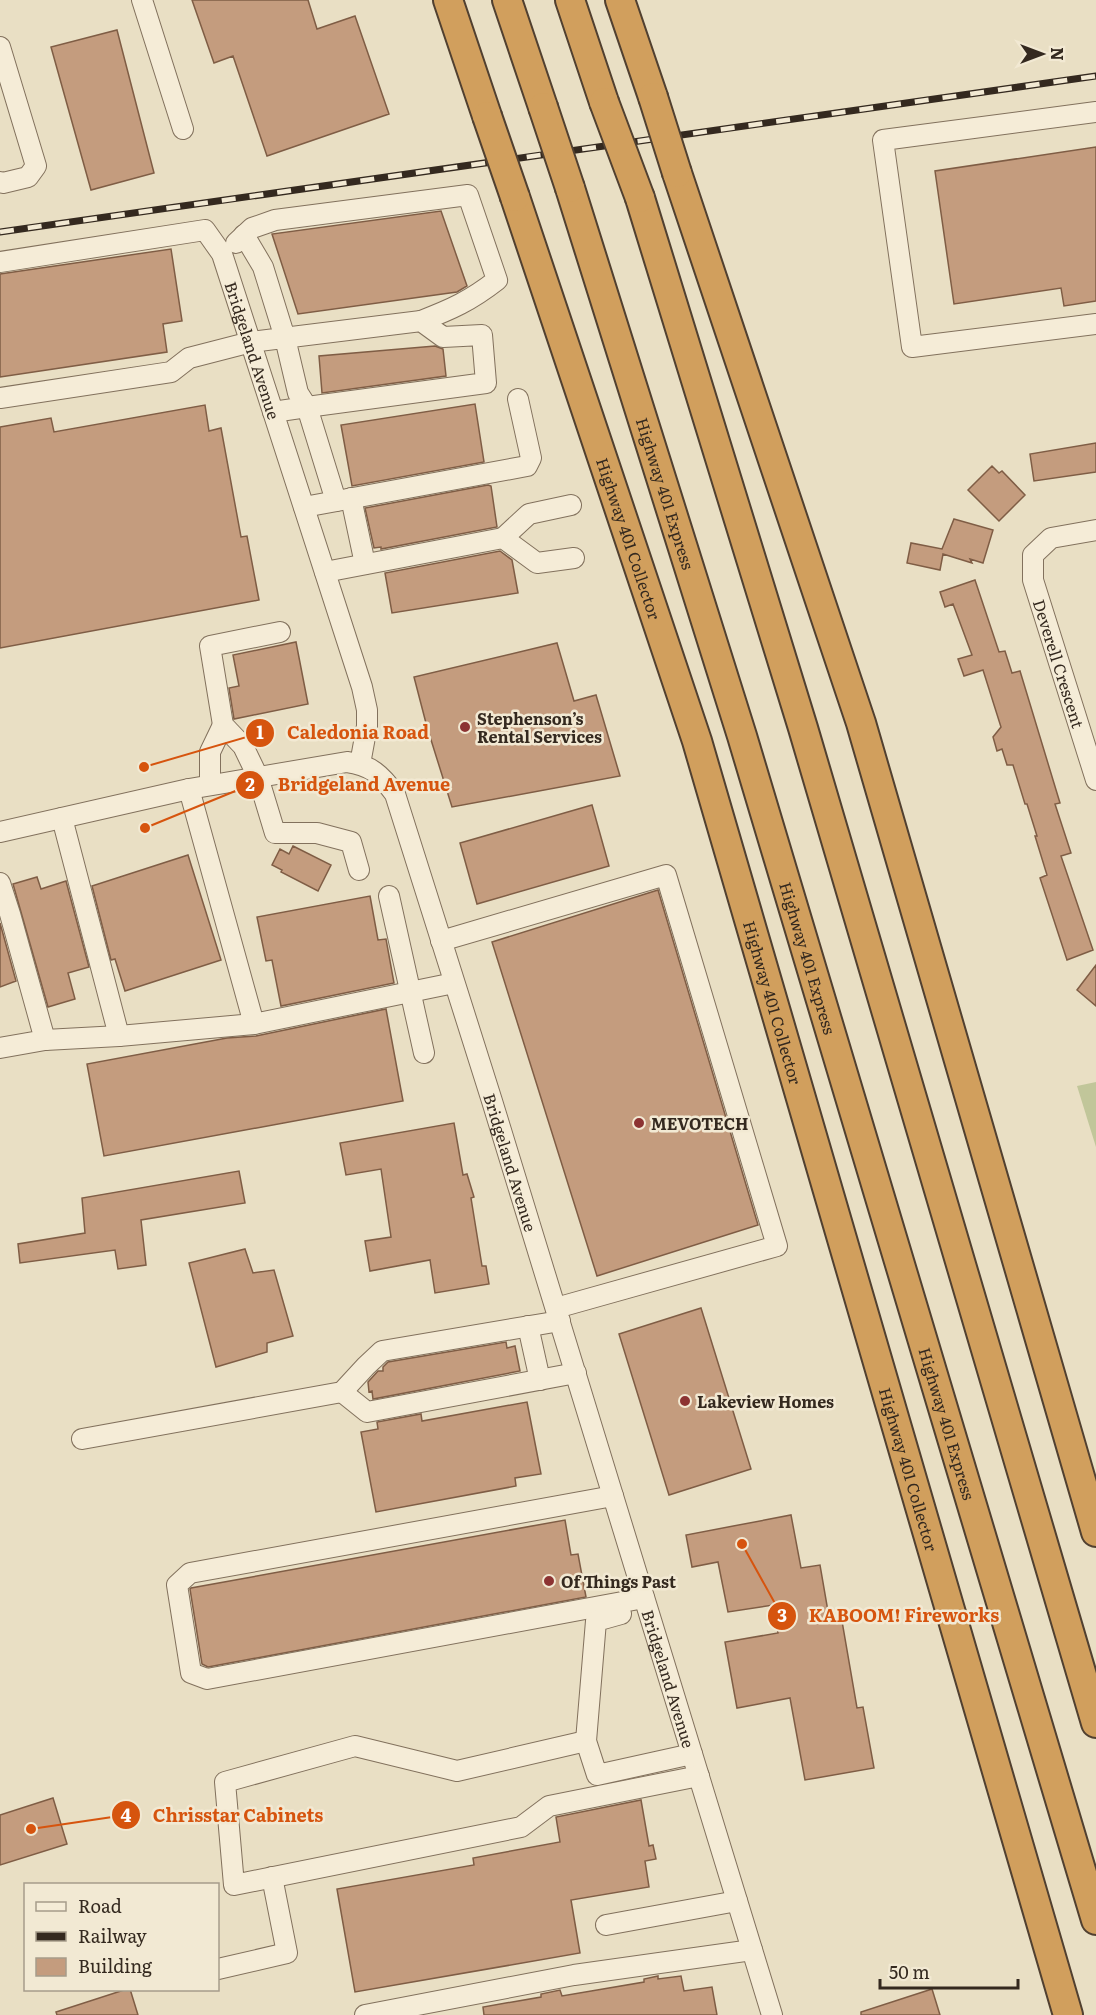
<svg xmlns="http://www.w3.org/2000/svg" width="1096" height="2015" viewBox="0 0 1096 2015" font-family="Literata,serif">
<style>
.green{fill:#c1c69a}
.building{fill:#c49c7e;stroke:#7f5d45;stroke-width:1.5}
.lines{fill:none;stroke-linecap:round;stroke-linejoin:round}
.minor-casing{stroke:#82715d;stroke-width:22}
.highway-casing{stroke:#514030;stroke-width:32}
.minor{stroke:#f5ecd7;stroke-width:20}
.highway{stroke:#d19f5d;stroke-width:28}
.rail-casing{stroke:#34291f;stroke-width:7}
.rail{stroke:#f2e9d3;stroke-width:4.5;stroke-dasharray:14;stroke-linecap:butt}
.highway-bridge-casing{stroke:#514030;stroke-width:32;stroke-linecap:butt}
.highway-bridge{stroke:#d19f5d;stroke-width:28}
.poi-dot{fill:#8c3332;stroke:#f2e9d3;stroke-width:2}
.labels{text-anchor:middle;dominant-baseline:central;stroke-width:5;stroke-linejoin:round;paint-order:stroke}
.street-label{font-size:16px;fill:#34291f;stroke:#f2e9d3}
.poi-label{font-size:16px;font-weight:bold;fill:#34291f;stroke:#f2e9d3;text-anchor:start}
.leader{fill:none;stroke:#d6540e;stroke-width:2}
.callout-dot{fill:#d6540e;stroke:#f2e9d3;stroke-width:2}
.mark-label{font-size:18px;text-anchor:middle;font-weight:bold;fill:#fff}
.callout-label{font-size:18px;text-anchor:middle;font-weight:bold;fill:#d6540e;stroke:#f2e9d3;stroke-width:5;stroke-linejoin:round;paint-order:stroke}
</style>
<rect width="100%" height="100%" fill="#e9dfc4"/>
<path class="green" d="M1096,1082v65l-19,-61z"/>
<path class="building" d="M192,0h116l9,29 38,-13 34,98 -122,42 -34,-100 -19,7z
M117,30l37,143 -63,17 -40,-143z
M1096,147v154l-32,5 -3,-18 -107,16 -19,-133z
M441,211l26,75 -10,6 -159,22 -26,-80z
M171,249l11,72 -19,3 4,28 -167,25v-103z
M435,346l8,3 3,27 -124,17 -3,-37z
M475,404l9,58 -132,24 -11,-61z
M205,405l4,26 12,-3 20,109 6,-1 12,64 -259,48v-221l51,-9 3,14z
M1096,443v29l-62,9 -4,-27z
M992,466l7,7 3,-2 23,24 -26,26 -31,-31z
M488,485l3,1 6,41 -116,22v-2l-7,1 -9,-40z
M954,519l39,11 -10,33 -13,-4 2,4 -29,-9 -3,16 -33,-7 4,-20 31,6z
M500,551l12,9 6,33 -126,20 -7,-40z
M975,580l24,72 6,-1 7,22 8,-2 40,132 -5,1 16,49 -10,3 32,94 -26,10 -27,-82 7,-3 -12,-39h2l-10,-32h-2l-12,-39h-6l-5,-16 -5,2 -4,-14 8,-10 -18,-57 -19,6 -6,-17 14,-4 -19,-51 -8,3 -5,-15z
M296,642l12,62 -74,15 -5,-31 10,-2 -6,-31z
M557,643l17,58 22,-6 24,81 -168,31 -25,-80 -13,-50z
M592,805l17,61 -132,38 -17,-61z
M293,846l38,19 -13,26 -37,-19 1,-2 -10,-5 8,-16 9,5z
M188,855l33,105 -96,31 -10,-32 -4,1 -19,-74z
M37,877l4,12 25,-8 23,86 -21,6 7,26 -27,8 -35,-123z
M658,890l100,335 -161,51 -105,-334z
M370,896l8,44 8,-1 8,44 -113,23 -9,-46 -6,1 -9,-44z
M0,923l16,58 -16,6z
M1096,965v41l-19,-16z
M386,1009l17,92 -299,55 -17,-92 140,-26 29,-2z
M454,1123l9,52 4,-1 7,23 -3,1 11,68h4l3,18 -54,9 -5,-33 -60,11 -5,-30 26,-4 -10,-68 -35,6 -6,-32z
M239,1171l6,32 -104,17 5,45 -28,4 -3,-19 -95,13 -2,-19 67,-11 -3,-35z
M245,1249l8,24 21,-3 19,66 -26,7v9l-51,15 -27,-104z
M701,1308l50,161 -82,26 -50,-161z
M506,1342l1,6 8,-2 5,25 -147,28 -1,-8 -3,1 -1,-10 10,-11h5v-4l5,-5z
M527,1402l14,72 -26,4 1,8 -140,26 -15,-80 17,-3 -1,-7 44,-8 1,7z
M791,1515l10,53 19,-3 10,58 12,-2 15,87 6,-1 11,61 -69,12 -15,-82 -53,10 -12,-66 53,-9 -5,-28 -45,7 -10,-50 -26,5 -6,-32z
M565,1520l6,35 7,-1 8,43 -378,70 -6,-3 -12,-75 1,-1z
M53,1798l14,46 -67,21v-50z
M641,1800l8,46 4,-1 3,14 -11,2 4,26 -78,13 9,53 -225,39 -18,-103 137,-24 -1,-7 87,-16 -4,-25z
M658,1976v3l23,-3 3,15 28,-4 5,28h-233l-1,-8 58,-10v-3l19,-4 2,6 82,-14v-3z
M127,1989h3l8,26h-81l-1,-3z
M932,1989l8,26h-79v-3z"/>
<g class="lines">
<g class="minor-casing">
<g id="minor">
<path d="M142,0l41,129"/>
<path d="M0,47l36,119 -8,11 -25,6 -3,-1"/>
<path d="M1096,112l-213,28 29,207 184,-23"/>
<path d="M236,243l16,-15 23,-8 193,-25 29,85c-27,21 -45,29 -76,41"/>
<path id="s1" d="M0,262l205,-32 17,24 140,433 5,23v16l-7,38"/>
<path d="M0,398l171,-26 18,-14 62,-16 170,-21 22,16 39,-2 4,48 -179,24 -9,-14 -13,-55 -22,-71 -19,-32"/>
<path d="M273,412l34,-5 29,94"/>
<path d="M351,498l14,66"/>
<path d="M304,507l223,-41 4,-8 -13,-59"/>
<path id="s2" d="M1096,530l-45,8 -18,17v25l63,200"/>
<path d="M503,538l26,-24 42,-9"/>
<path d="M325,572l178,-34 34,25 37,-5"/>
<path d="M280,632l-70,14 13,79 20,21 15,31 17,56h42l34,9 8,28"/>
<path d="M210,785v-33l13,-27"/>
<path d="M189,789l65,235 200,-41"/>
<path d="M62,818l57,218"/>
<path id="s3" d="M0,832l189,-43 158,-27c24,3 34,13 48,32l97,307 280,914"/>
<path d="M0,883l10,31 35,126 -45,8"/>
<path d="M389,896l35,157"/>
<path d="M441,941l225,-66 111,371 -221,62"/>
<path d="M45,1040l74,-4 135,-12"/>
<path d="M528,1326l12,54"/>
<path d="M342,1392l25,20 209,-39"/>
<path d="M82,1439l260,-47 24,-26 16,-15 178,-30"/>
<path d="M613,1496l-423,77 -13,12 14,88 16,6 437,-81"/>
<path d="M621,1614l-25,7 -10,120 11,34 95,-21"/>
<path d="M586,1741l-129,30 -102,-25 -130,36 9,103 287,-58 28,-21 150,-30"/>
<path d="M606,1925l131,-24"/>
<path d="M218,1969l69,-16 -15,-76"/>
<path d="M365,2015l209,-40 178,-25"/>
</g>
</g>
<g class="highway-casing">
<g id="highway">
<path d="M448,0l39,116"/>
<path d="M507,0l36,107"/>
<path d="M570,0l34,102"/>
<path d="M620,0l33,97"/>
<path d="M677,173l184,550 235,809"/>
<path id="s4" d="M570,188l172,548 354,1184"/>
<path id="s5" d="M515,197l182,544 371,1274"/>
<path d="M640,198l163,530 293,995"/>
</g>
</g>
<use href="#minor" class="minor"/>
<use href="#highway" class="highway"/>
<g class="rail-casing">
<path id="rail" d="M0,232l1096,-156"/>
</g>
<use href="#rail" class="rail"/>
<g class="highway-bridge-casing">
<path id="highway-bridge" d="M653,97l24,76
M604,102l36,96
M543,107l27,81
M487,116l28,81"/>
</g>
<use href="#highway-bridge" class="highway-bridge"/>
</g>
<g class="poi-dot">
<circle cx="465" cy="727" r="6"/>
<circle cx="639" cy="1123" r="6"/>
<circle cx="685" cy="1401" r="6"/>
<circle cx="549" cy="1581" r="6"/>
</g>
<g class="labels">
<g class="street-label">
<text stroke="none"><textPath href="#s1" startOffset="338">Bridgeland Avenue</textPath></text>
<text stroke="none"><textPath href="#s4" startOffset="320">Highway 401 Express</textPath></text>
<text stroke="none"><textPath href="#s5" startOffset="360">Highway 401 Collector</textPath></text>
<text stroke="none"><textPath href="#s2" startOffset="183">Deverell Crescent</textPath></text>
<text stroke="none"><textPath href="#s4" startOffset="806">Highway 401 Express</textPath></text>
<text stroke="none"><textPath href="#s5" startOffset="846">Highway 401 Collector</textPath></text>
<text stroke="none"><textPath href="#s3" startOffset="800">Bridgeland Avenue</textPath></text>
<text stroke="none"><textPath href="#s4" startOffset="1292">Highway 401 Express</textPath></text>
<text stroke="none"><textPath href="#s5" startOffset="1332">Highway 401 Collector</textPath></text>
<text stroke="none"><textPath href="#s3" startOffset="1340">Bridgeland Avenue</textPath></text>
</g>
<g class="poi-label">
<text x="477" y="718">Stephenson’s<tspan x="477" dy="18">Rental Services</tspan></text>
<text x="651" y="1123">MEVOTECH</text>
<text x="697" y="1401">Lakeview Homes</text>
<text x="561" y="1581">Of Things Past</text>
</g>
</g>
<path class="leader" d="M144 767L260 733M145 828L250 785M742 1544L782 1616M31 1829L126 1815"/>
<g class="callout-dot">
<circle cx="144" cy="767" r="6"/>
<circle cx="145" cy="828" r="6"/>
<circle cx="742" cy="1544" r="6"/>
<circle cx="31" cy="1829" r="6"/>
<circle cx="260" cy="733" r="15"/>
<circle cx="250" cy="785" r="15"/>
<circle cx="782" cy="1616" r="15"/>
<circle cx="126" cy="1815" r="15"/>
</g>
<g class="mark-label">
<text x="260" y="739">1</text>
<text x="250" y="791">2</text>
<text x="782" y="1622">3</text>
<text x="126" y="1822">4</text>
</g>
<g class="callout-label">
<text x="358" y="739">Caledonia Road</text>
<text x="364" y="791">Bridgeland Avenue</text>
<text x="904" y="1622">KABOOM! Fireworks</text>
<text x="238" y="1822">Chrisstar Cabinets</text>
</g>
<rect x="24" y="1883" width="195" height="108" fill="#f2e9d3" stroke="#a69c8b" stroke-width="1.5"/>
<rect x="36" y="1902" width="30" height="9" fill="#f5ecd7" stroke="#a69c8b" stroke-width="1.5"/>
<text x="78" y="1913" font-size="18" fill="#34291f">Road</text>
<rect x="36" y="1932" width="30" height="9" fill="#34291f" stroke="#a69c8b" stroke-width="1.5"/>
<text x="78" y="1943" font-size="18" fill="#34291f">Railway</text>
<rect x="36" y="1958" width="30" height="18" fill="#c49c7e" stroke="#a69c8b" stroke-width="1.5"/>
<text x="78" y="1973" font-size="18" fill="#34291f">Building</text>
<g transform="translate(1042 54) rotate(90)" stroke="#f2e9d3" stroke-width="4.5" paint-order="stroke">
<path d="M0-4.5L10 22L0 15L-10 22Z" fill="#34291f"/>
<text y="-9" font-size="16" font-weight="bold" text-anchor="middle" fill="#34291f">N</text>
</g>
<path d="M880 1979v9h138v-9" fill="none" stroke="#34291f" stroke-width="3"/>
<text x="889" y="1979" font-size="18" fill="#34291f" stroke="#f2e9d3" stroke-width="4.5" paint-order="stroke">50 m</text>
</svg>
